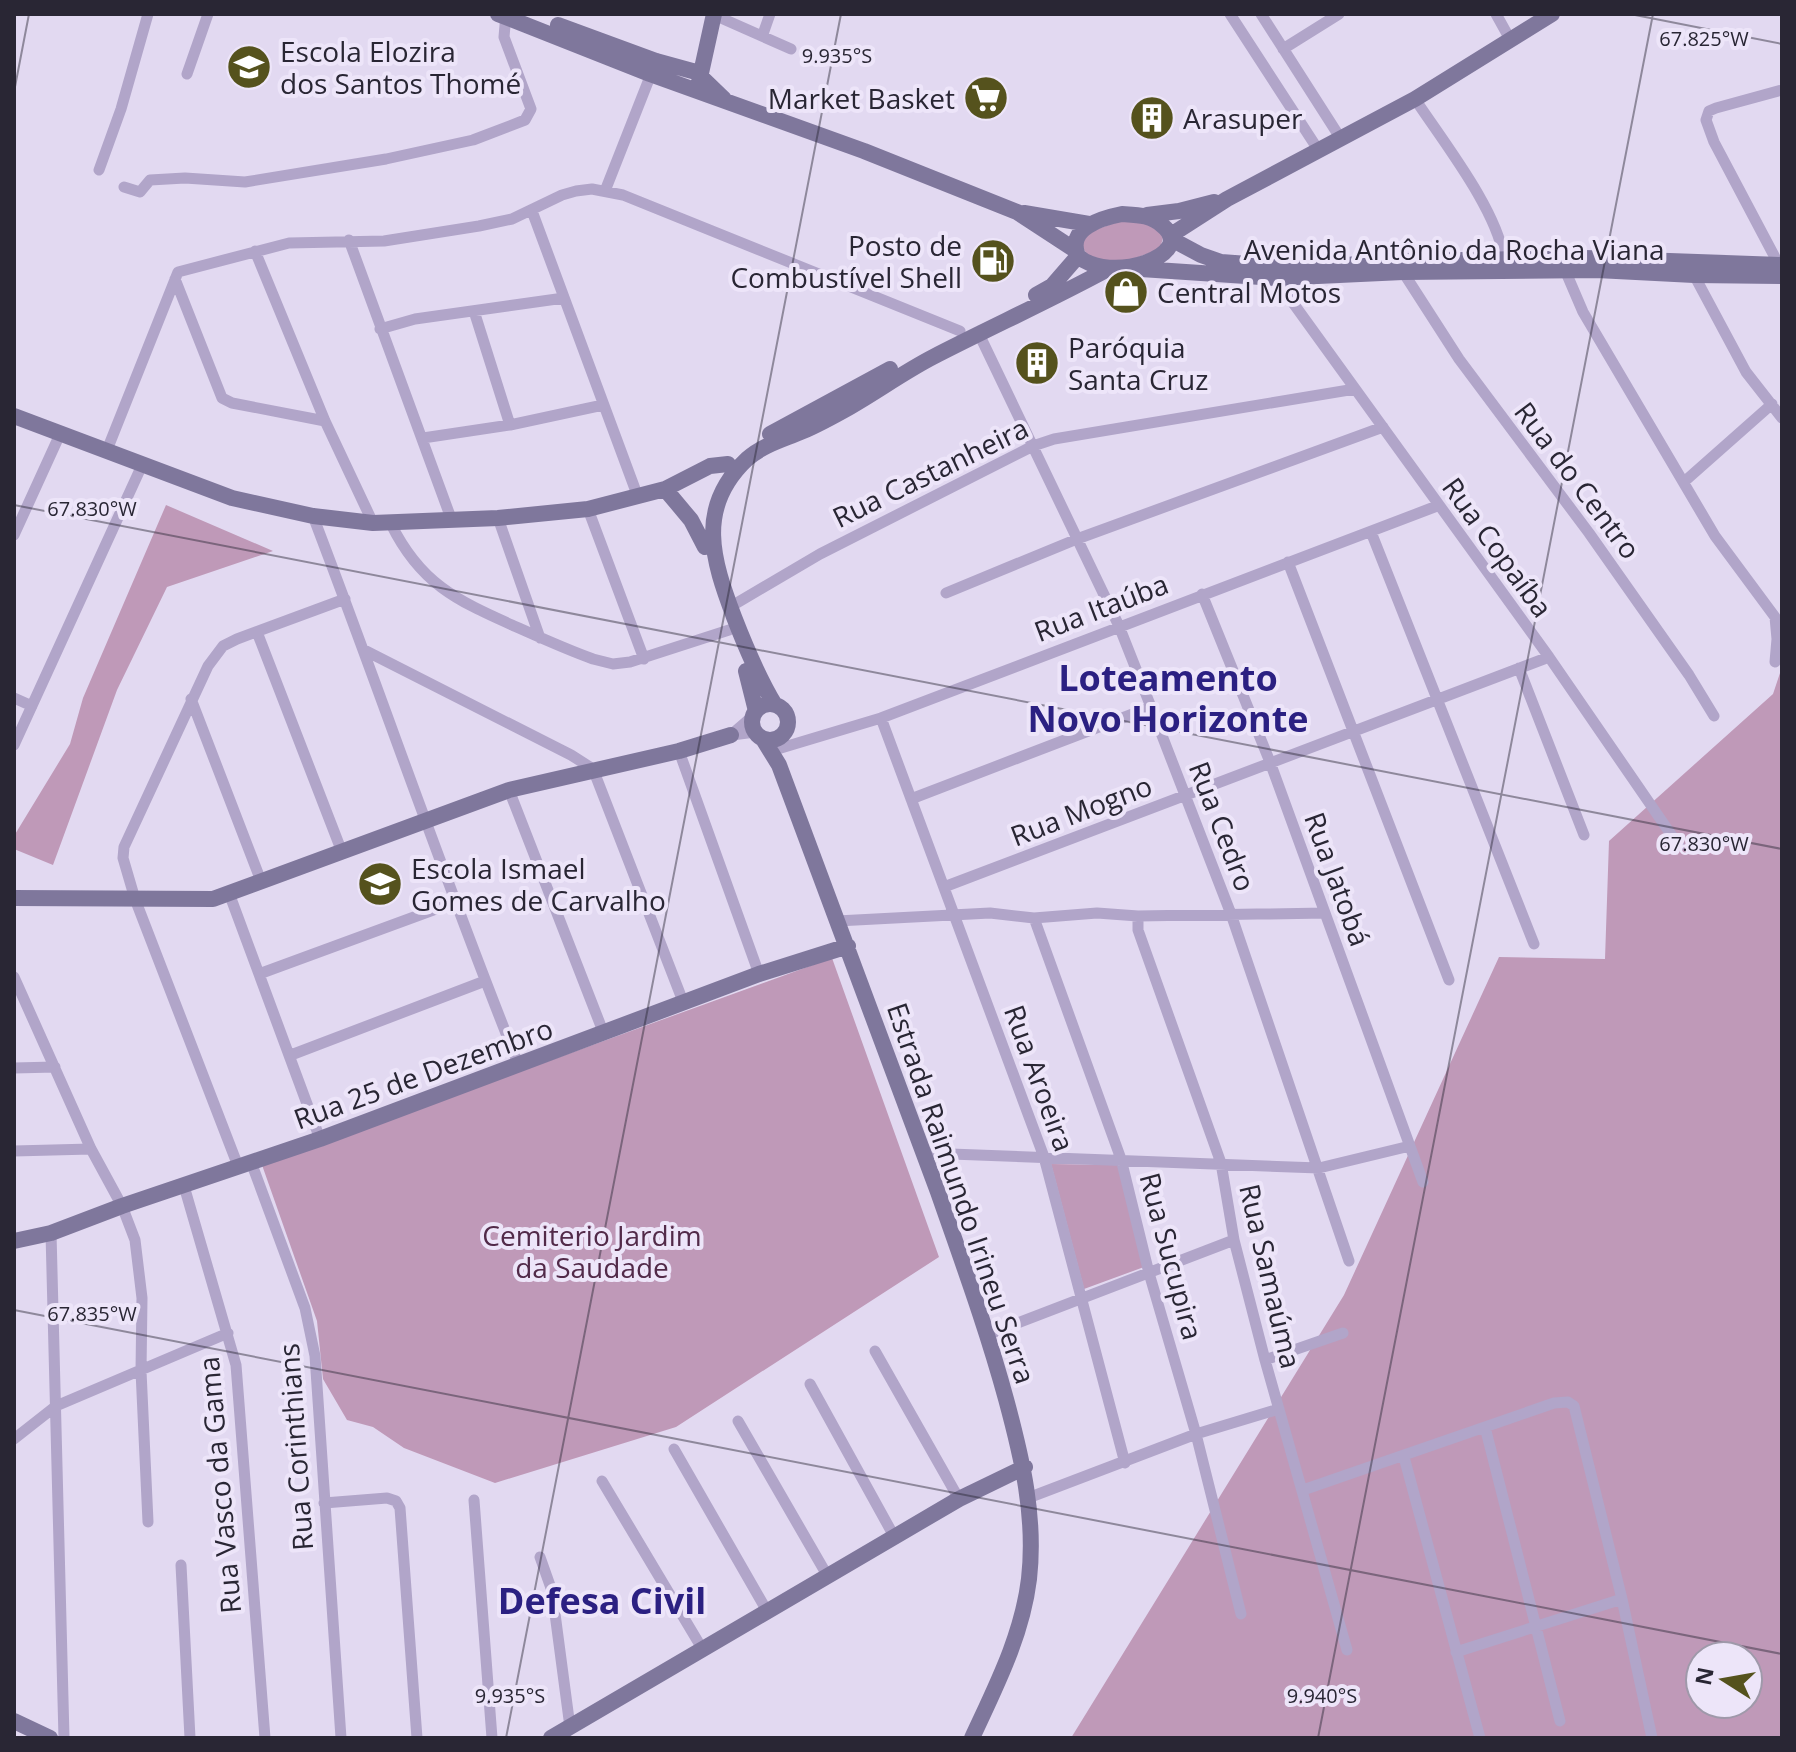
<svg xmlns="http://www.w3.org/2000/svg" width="1796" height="1752" viewBox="0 0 1796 1752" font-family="'Open Sans',sans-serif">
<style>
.green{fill:#bf99b8;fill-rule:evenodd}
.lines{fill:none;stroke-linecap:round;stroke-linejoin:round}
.street{stroke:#b1a5c9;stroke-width:11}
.secondary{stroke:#7f779c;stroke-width:16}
.ticks{fill:none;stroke:#292634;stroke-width:2;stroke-opacity:0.45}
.labels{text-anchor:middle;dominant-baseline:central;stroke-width:8;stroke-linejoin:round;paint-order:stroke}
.poi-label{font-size:28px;fill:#292634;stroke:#ede5f9;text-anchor:start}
.street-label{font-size:28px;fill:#292634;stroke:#ede5f9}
.park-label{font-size:28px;fill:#522a49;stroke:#ede5f9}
.district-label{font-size:36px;font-weight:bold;fill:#2b2082;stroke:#ede5f9}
.ticks-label{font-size:20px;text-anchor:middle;fill:#292634;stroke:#ede5f9;stroke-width:8;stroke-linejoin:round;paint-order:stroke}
</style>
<rect width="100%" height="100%" fill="#e2d9f1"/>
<path class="green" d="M1123,220l20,1 21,13 -4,15 -35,13 -34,-3 -10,-13 8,-14z
M166,505l107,46 -106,36 -50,103 -64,175 -39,-16v-13l56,-92 13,-46z
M1782,667v1071h-711l273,-443 155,-338 106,2 4,-118 164,-147zM1700,1656h48v48h-48z
M832,958l107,299 -263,170 -181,56 -91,-35 -31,-21 -26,-7 -24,-41 -6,-58 -55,-156z
M1051,1164l67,1 26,102 -60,22z"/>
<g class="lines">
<path class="street" d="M712,14l79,35
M1230,14l89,137
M1261,14l80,125
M1496,14l15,27
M763,34l7,-20
M1283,49l56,-35
M187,74l21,-60
M1415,99c27,41 84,113 89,161
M99,170l22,-61 27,-95
M124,187l16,5 10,-12 35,-2 60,4 141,-23 87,-19 52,-20 6,-11 -27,-72 2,-23
M605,191l48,-122
M532,211l106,286
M349,240l103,281
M255,251l70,170 48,102
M1779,265l-65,-123 -8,-22 3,-9 7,-3 66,-18
M1565,270l18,42 132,224 60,81 2,22 -2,23
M1403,272l56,87 130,174 100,142 25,41
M1694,275l52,97 36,46
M1275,278l274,379 130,189
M175,279l47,119 10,5 93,18
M474,311l36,114
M380,329l35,-10 149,-21
M979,334l140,292 32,81 80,207 118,347
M423,438l87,-13 93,-20
M107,450l71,-178 111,-29 95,-2 95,-15 33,-7 50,-24 14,-4 16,-2 31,6 337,136
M1685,481l87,-77
M588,509l56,150
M313,516c70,183 133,369 206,550
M498,518l42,120
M391,524c29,59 65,76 121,101 27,12 53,24 81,34l20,5 17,-2 99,-32
M1371,532l163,412
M14,535l47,-103
M1288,562l161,418
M946,593l131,-54 306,-112
M1202,594l68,168 153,420
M730,607l90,-53 213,-108 21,-7 301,-50
M257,632l85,220
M366,651l205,104 22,14 91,235
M1519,668l65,167
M14,698l18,8
M191,699l70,182
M881,718l163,439 81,306
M731,735l22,-19
M732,735l23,-3
M14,745l129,-282
M781,748l100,-30 556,-212
M679,751l80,223
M509,790l95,244
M911,799l240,-92
M944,887l605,-230
M229,893l91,246
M1138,916v14l83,233 13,77 31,120 82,290
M1034,918l87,241 28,114 47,161 45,180
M837,921l153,-8 44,5 63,-5 41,3 187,-3
M259,974l196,-72
M14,977l77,172 31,57 13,34 7,58 -1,73 7,151
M291,1055l194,-74
M14,1068l41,-1
M14,1151l77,-2
M924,1153l395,15 91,-22
M251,1162l54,146 10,48 26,382
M238,1166l-103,-267 -12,-41 1,-11 84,-181 15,-20 14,-7 108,-40
M184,1186l52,179 29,373
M51,1233l13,505
M989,1334l245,-94
M875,1351l84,148
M1265,1360l78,-27
M810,1384l85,154
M738,1421l89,154
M1485,1427l75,294
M14,1439l42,-33 172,-73
M674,1449l93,162
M1404,1457l76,281
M602,1481l101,169
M1303,1490l251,-87 14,-1 6,4 48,193 30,139
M1028,1498l168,-64 83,-25
M474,1500l18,238
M324,1503l63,-5 9,3 4,7 17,230
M540,1557l12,34 18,136
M181,1565l9,173
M1456,1652l166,-53"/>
<path class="secondary" d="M498,14l152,60 214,77 153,61 58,38
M558,25l98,36 40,11 28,27
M699,82l15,-68
M1024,213l65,11
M1122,214c16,1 29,1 41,12 35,29 -54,59 -85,30 -12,-28 24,-38 44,-42z
M1147,215l32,-4 35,-9
M1171,235l56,-36 188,-100 137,-85
M1173,240l28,15 20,7 81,6 101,-7 182,-3 197,7
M1126,268l149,10 128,-6 194,-2 97,5 88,1
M1036,295l16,-9 26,-30
M14,416l218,82 81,18 60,7 125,-5 90,-9 77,-20 45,-23 18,-2
M770,434l120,-65
M665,489l26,31 14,27
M746,671l10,40
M752 722a18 18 0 1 1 36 0a18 18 0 1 1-36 0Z
M775,705c-17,-28 -29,-57 -41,-88 -21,-56 -39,-109 13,-158 16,-14 35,-19 54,-27 17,-7 33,-16 49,-25 28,-16 54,-35 83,-50 58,-30 118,-57 175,-88
M763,739l16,26c53,142 107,284 159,427 24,69 49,137 68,207 16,59 30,118 23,180 -7,57 -33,107 -57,159
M14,898l199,1 296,-109 170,-39 52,-16
M14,1241l37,-8 71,-27 198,-67 439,-165 89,-28
M14,1721l36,17
M551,1738l408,-239 66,-32"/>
</g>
<path class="ticks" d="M1630,14l152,30M14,92l15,-78M14,505l1768,344M14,1310l1768,344M506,1738l335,-1724M1318,1738l335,-1724"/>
<defs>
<g id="school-disc" transform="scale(2.3)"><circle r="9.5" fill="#55521d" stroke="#ede5f9"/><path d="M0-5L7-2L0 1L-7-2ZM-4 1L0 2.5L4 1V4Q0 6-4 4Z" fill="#fff"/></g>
<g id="supermarket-disc" transform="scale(2.3)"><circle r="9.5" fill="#55521d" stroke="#ede5f9"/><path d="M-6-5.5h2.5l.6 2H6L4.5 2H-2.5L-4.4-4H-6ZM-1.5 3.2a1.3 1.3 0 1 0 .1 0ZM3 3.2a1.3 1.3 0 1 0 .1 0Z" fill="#fff"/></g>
<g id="building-disc" transform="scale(2.3)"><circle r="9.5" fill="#55521d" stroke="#ede5f9"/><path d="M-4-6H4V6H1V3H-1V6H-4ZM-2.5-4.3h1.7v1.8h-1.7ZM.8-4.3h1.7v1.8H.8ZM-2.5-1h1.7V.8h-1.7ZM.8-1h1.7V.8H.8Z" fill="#fff"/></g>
<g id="fuel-disc" transform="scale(2.3)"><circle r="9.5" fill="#55521d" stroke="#ede5f9"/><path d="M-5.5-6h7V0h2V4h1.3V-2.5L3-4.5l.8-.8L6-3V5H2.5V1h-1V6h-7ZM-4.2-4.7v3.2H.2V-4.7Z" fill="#fff"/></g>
<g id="shop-disc" transform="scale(2.3)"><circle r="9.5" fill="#55521d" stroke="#ede5f9"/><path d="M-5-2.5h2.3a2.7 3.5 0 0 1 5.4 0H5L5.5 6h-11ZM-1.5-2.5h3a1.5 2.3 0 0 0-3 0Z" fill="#fff"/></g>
</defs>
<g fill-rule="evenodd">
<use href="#school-disc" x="249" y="67"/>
<use href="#supermarket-disc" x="986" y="98"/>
<use href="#building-disc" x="1152" y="118"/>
<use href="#fuel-disc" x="993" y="261"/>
<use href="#shop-disc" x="1126" y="292"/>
<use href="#building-disc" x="1037" y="363"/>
<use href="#school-disc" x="380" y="884"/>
</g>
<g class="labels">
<g class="poi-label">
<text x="280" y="51">Escola Elozira<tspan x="280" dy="32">dos Santos Thomé</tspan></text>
<text x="955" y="98" text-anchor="end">Market Basket</text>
<text x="1183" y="118">Arasuper</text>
<text x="962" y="245" text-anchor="end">Posto de<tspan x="962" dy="32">Combustível Shell</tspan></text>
<text x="1157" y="292">Central Motos</text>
<text x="1068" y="347">Paróquia<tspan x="1068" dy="32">Santa Cruz</tspan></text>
<text x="411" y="868">Escola Ismael<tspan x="411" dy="32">Gomes de Carvalho</tspan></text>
</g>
<g class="street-label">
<text x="1454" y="249">Avenida Antônio da Rocha Viana</text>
<text transform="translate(930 472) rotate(-26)">Rua Castanheira</text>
<text transform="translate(1578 480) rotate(53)">Rua do Centro</text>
<text transform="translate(1498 547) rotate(54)">Rua Copaíba</text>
<text transform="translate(1101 607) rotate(-21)">Rua Itaúba</text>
<text transform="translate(1081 810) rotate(-21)">Rua Mogno</text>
<text transform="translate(1223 826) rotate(69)">Rua Cedro</text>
<text transform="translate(1338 879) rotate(70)">Rua Jatobá</text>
<text transform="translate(423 1073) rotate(-20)">Rua 25 de Dezembro</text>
<text transform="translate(1040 1078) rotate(70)">Rua Aroeira</text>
<text transform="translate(962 1193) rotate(71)">Estrada Raimundo Irineu Serra</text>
<text transform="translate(1172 1256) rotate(75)">Rua Sucupira</text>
<text transform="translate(1271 1276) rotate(77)">Rua Samaúma</text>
<text transform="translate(295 1447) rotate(-94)">Rua Corinthians</text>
<text transform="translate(219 1485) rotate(-95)">Rua Vasco da Gama</text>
</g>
<g class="park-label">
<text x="592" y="1235">Cemiterio Jardim<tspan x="592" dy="32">da Saudade</tspan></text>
</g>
<g class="district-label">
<text x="1168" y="677">Loteamento<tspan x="1168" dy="41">Novo Horizonte</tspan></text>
<text x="602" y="1600">Defesa Civil</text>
</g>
</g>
<g class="ticks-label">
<text x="1704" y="46">67.825°W</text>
<text x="837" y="63">9.935°S</text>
<text x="92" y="516">67.830°W</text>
<text x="1704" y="851">67.830°W</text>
<text x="92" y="1321">67.835°W</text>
<text x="510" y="1703">9.935°S</text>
<text x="1322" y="1703">9.940°S</text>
</g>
<rect width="1796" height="1752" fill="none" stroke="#292634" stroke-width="32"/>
<g transform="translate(1724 1680) rotate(281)"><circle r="38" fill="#ede5f9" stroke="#9f99aa" stroke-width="2"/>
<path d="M0-6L14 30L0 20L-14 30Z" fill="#55521d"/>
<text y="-12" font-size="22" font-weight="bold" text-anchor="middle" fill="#292634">N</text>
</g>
</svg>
